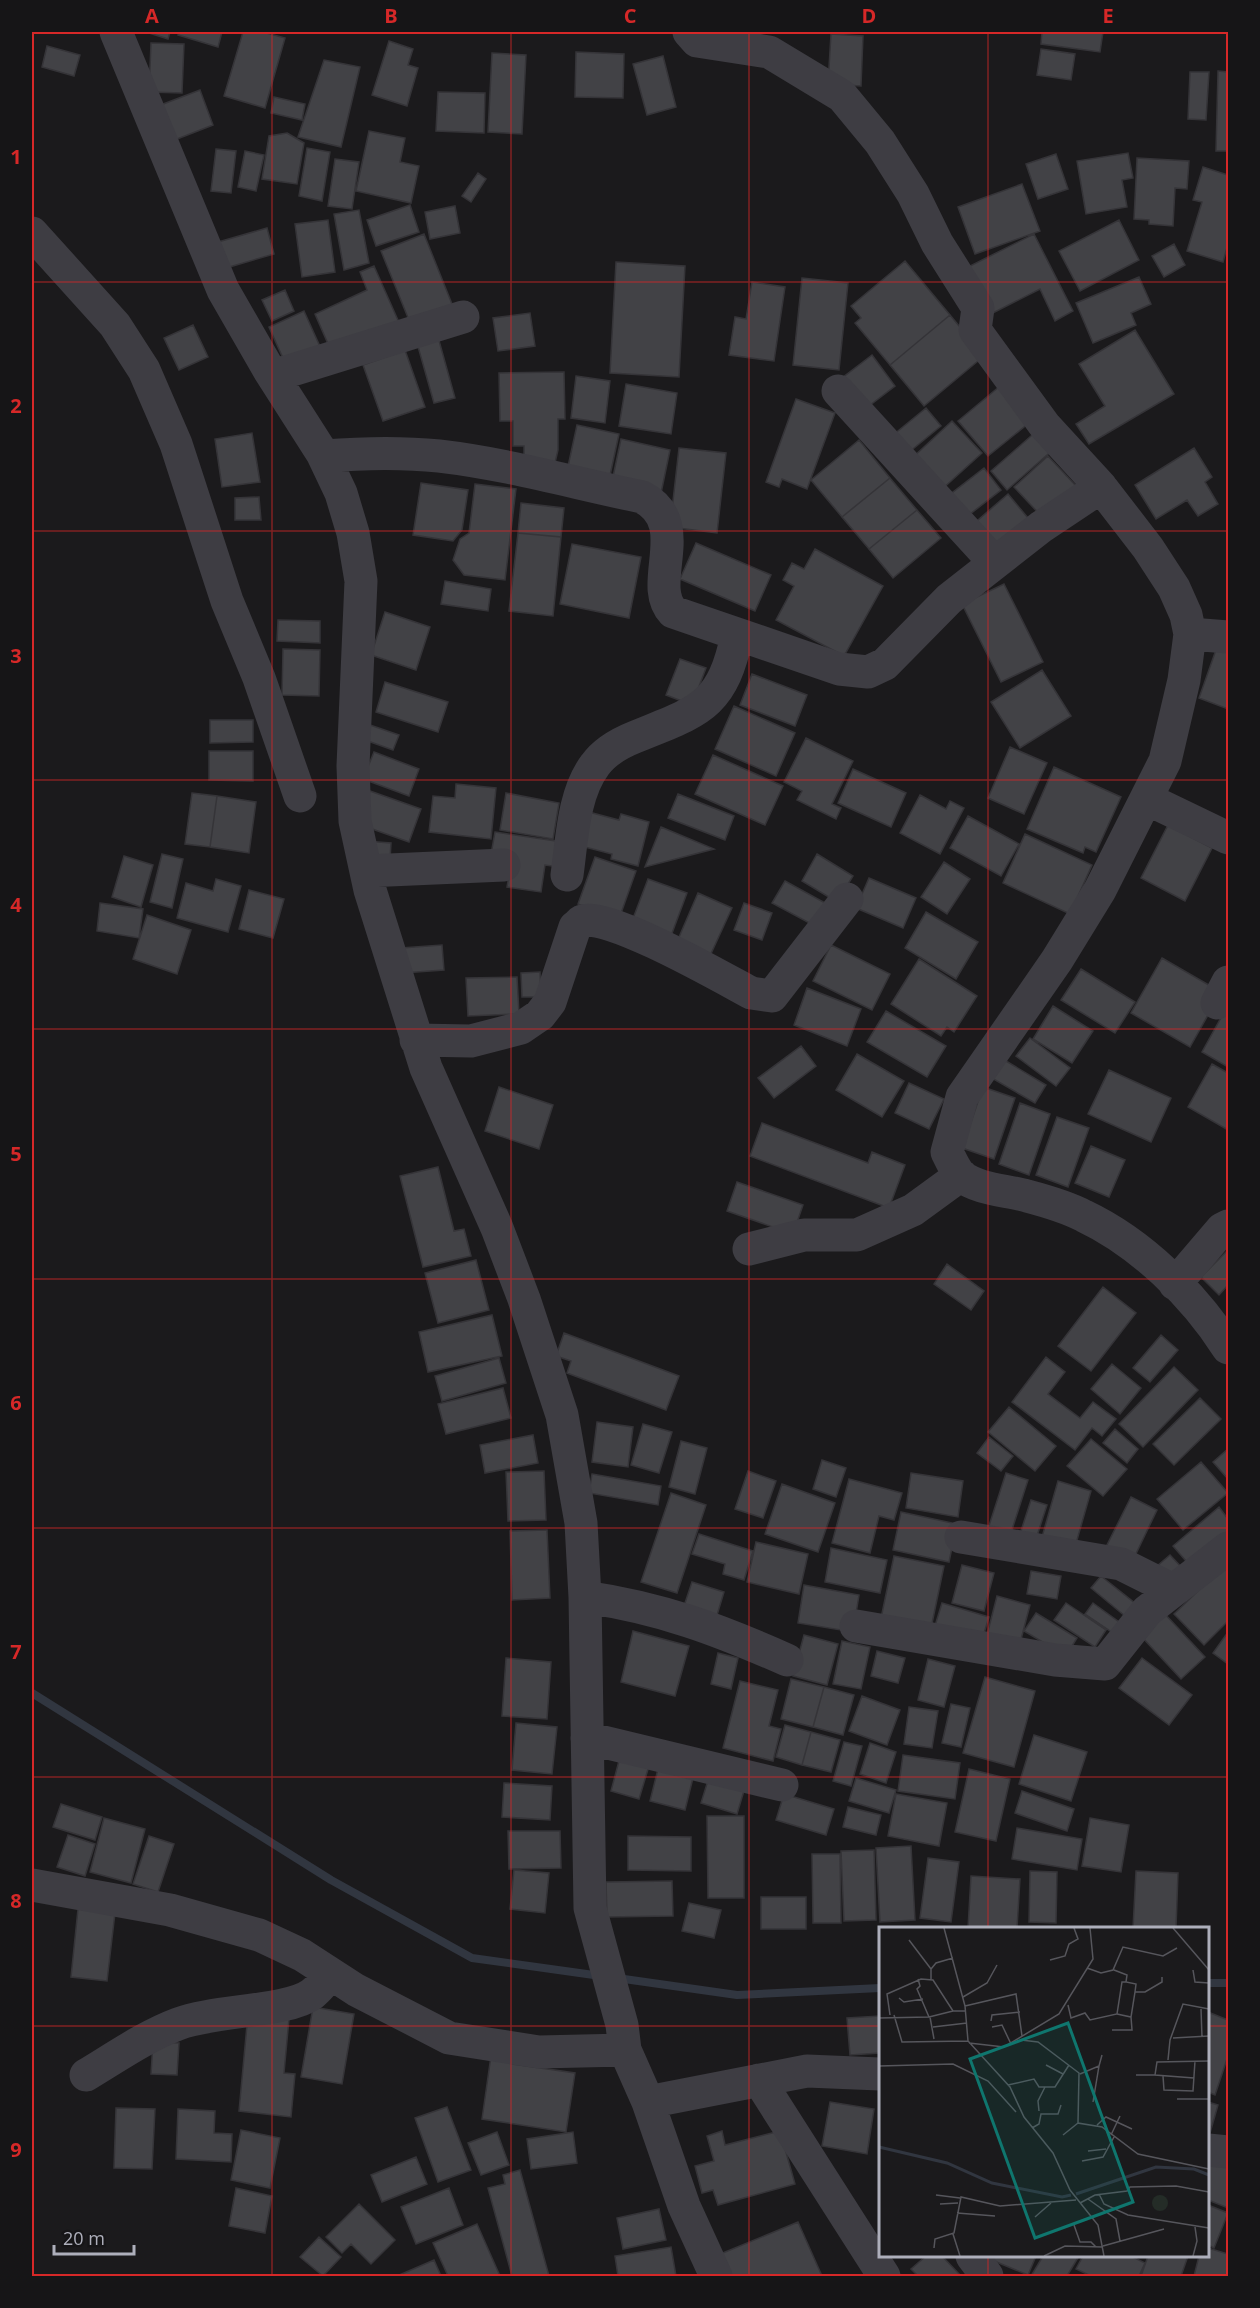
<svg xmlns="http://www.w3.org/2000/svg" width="1260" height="2308" viewBox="0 0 1260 2308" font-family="'Open Sans',sans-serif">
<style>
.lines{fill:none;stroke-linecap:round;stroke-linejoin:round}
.stream{stroke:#313640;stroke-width:8}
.building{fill:#424246;stroke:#353438;stroke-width:1.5}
.minor{stroke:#3e3d43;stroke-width:33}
.grid{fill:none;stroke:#d62828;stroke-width:1.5;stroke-opacity:0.55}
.inset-river{fill:none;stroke:#313640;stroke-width:3}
.inset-road{fill:none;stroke:#56565c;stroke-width:1.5}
.view{fill:#0f766e;fill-opacity:0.15;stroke:#0f766e;stroke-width:3}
.inset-edge{fill:none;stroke:#aeafbb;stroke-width:3}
.neatline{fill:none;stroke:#d62828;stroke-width:2}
.grid-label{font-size:20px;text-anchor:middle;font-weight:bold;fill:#d62828}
</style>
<rect width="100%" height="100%" fill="#1b1a1c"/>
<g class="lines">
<path class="stream" d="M32,1693l299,187 141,78 129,18
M617,1978l120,17 143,-7
M1208,1983h20"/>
</g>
<path class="building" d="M146,32h24l-2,7z
M179,32h43l-4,15 -40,-12z
M243,32h20l22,6 -20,70 -41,-12z
M1042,32h61l-3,20 -59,-8z
M831,34l32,2 -2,50 -33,-2z
M389,41l24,8 -5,16 10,3 -11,38 -35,-11z
M151,43l33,1 -2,49 -33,-1z
M47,46l33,9 -6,21 -32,-9z
M1041,49l34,5 -4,26 -34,-5z
M576,52l48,2 -1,44 -48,-1z
M492,53l34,2 -4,79 -34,-2z
M663,56l13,51 -29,8 -14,-51z
M324,60l36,7 -19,80 -43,-10z
M1218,71l10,1v79h-12z
M1190,72h19l-3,48 -18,-1z
M200,90l13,35 -41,16 -14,-35z
M438,92l47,1 -1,40 -48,-2z
M274,97l31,7 -3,16 -31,-7z
M369,131l36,7 -5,24 19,4 -8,37 -55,-12z
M287,133l17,10 -7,41 -35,-5 7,-43z
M307,148l23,4 -8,49 -23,-5z
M216,149l20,2 -5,42 -20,-2z
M245,151l19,4 -8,36 -18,-4z
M1128,153l5,25 -11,2 5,27 -41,7 -9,-53z
M1056,154l12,35 -30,10 -12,-35z
M1137,158l52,3 -2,28 -12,-1 -2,38 -24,-2v-4l-15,-1z
M335,159l24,3 -7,47 -24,-3z
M1203,167l25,8v69l-5,18 -36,-11 15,-49 -9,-2z
M478,173l8,6 -15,23 -9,-6z
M1022,184l18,47 -65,23 -17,-47z
M410,205l9,27 -43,14 -9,-26z
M455,206l5,27 -30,6 -5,-27z
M359,210l10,53 -25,7 -10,-56z
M328,220l7,52 -33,5 -7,-53z
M1119,220l20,40 -59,31 -21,-40z
M267,228l7,26 -48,14 -8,-26z
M424,234l32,80 -43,16 -32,-79z
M1034,234l39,77 -18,10 -15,-32 -53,27 -23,-47z
M1174,244l11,21 -21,12 -12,-21z
M905,261l45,54 -60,50 -35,-42 6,-5 -10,-12z
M616,262l69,4 -6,111 -69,-4z
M374,266l27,61 -72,19 -14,-32 52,-24 -7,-18z
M1139,277l12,27 -20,9 5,12 -43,18 -17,-40z
M802,278l46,5 -9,87 -46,-5z
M752,282l33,5 -11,74 -45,-6 6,-38 11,2z
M285,290l9,21 -22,10 -10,-21z
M304,311l18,40 -35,16 -18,-40z
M530,313l5,33 -37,5 -5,-33z
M950,315l34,41 -60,50 -34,-41z
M193,325l15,32 -29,13 -15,-32z
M1135,330l39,64 -85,50 -13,-20 29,-18 -26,-42z
M438,337l17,61 -21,5 -17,-60z
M405,350l20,57 -42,14 -20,-56z
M872,355l23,31 -30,23 -23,-31z
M564,372l1,47h-7v31l-3,13h-31v-17h-11v-25h-13l-1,-48z
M576,376l34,5 -5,42 -34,-5z
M626,384l51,9 -6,41 -52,-8z
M1000,386l29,37 -41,33 -30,-35z
M796,399l39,14 -28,76 -25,-10 -3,8 -13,-5z
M926,408l15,18 -33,27 -15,-18z
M952,421l30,32 -42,38 -29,-32z
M577,425l42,9 -10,46 -42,-9z
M1039,429l16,19 -48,42 -16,-19z
M252,433l8,49 -38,5 -7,-48z
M621,439l49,11 -10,48 -49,-12z
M859,440l31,38 -48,39 -31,-37z
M679,448l47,5 -9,80 -47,-6z
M1194,448l18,29 -7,5 13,22 -20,12 -11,-16 -31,19 -21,-34z
M1048,456l30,32 -33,32 -31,-33z
M984,468l17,22 -36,28 -17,-22z
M890,478l27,32 -48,39 -27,-32z
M421,483l47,7 -6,40 -9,11 -40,-6z
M475,484l41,5 -11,91 -41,-5 -11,-15 7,-21 9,-6z
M1008,494l25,30 -38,31 -24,-29z
M259,497l2,23h-26v-22z
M521,503l43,5 -3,29 -43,-4z
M917,510l24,28 -48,40 -24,-29z
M518,533l43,4 -8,79 -44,-5z
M696,543l75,32 -16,36 -75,-32z
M572,544l69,13 -12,61 -69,-14z
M815,549l68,37 -39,70 -68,-36 18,-34 -11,-6 9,-17 12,6z
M445,581l46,8 -3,22 -47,-7z
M1004,584l39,78 -42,20 -39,-78z
M385,612l45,15 -14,43 -45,-15z
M278,620l42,1v22l-43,-2z
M1217,647l11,4v58l-29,-11z
M283,649l37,1 -1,46 -37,-1z
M680,659l26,9 -14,37 -26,-10z
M1042,670l29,46 -51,32 -29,-46z
M752,674l55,21 -12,31 -55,-21z
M385,682l63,20 -10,30 -62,-20z
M734,706l61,27 -19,43 -61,-27z
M210,720h43v22l-43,1z
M370,725l29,10 -6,15 -28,-10z
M806,738l47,23 -21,43 9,4 -5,11 -39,-19 5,-9 -18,-9z
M1010,747l37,16 -23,51 -36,-16z
M209,751h44v30l-44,-1z
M374,752l45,17 -10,27 -46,-17z
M713,755l70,31 -18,39 -70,-31z
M1054,767l67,30 -25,55 -11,-5 -2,6 -56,-24z
M853,769l53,24 -15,34 -53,-24z
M456,784l40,4 -5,51 -62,-7 4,-36 22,2z
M370,791l51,18 -12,33 -51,-18z
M192,793l25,3 -7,51 -25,-3z
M506,793l53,10 -6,36 -53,-9z
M678,794l56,22 -9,24 -57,-22z
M920,795l26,14 4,-8 14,7 -24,46 -40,-21z
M217,796l39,6 -7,51 -39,-6z
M585,811l34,9 2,-6 28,8 -11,44 -27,-7 1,-5 -35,-9z
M968,816l51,28 -18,32 -51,-28z
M1168,825l44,23 -27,53 -44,-23z
M661,827l53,22 -69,18z
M495,832l68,10 -4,25 -14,-2 -4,27 -34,-5 5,-30 -21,-3z
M1025,834l67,31 -22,49 -67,-31z
M365,841l26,2 -1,17 -26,-3z
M162,854l21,5 -11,49 -22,-6z
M817,854l36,22 -16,26 -35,-21z
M124,856l29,9 -12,42 -29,-10z
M595,857l41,14 -17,48 -41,-15z
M944,862l26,17 -23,35 -26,-17z
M869,878l47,20 -13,30 -47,-20z
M216,879l25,7 -13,46 -51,-14 9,-35 27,8z
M648,879l39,14 -19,51 -39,-15z
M785,881l42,23 -12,22 -43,-23z
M249,890l35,9 -11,39 -34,-9z
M698,893l34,15 -23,50 -33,-14z
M100,903l43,6 -4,29 -42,-7z
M744,903l28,10 -10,27 -28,-10z
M926,912l52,30 -22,37 -51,-31z
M147,915l44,15 -14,44 -44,-15z
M442,945l2,25 -41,3 -2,-25z
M831,945l59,29 -18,36 -59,-29z
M1162,958l59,34 -31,55 -59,-34z
M919,959l58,37 -23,36 -7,-5 -6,9 -50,-32z
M1081,969l54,33 -20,31 -54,-33z
M540,972l1,25h-19l-1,-24z
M517,977l2,37 -51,2 -2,-38z
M807,988l54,21 -14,37 -53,-21z
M1228,1005v62l-26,-15z
M1053,1006l40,25 -21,32 -39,-24z
M886,1011l60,35 -19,31 -60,-35z
M1030,1038l40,30 -14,18 -40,-30z
M801,1046l15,20 -42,32 -16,-20z
M857,1054l47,27 -22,36 -46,-27z
M1001,1058l45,27 -11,18 -45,-26z
M1212,1064l16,9v57l-40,-23z
M1109,1070l62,28 -20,44 -63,-28z
M909,1083l35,16 -15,30 -34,-16z
M499,1087l54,18 -14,44 -54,-18z
M983,1087l32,11 -21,61 -32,-11z
M1020,1103l30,11 -21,61 -30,-11z
M1057,1117l32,11 -21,59 -32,-12z
M762,1123l106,40 4,-11 33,13 -16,43 -139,-52z
M1091,1146l34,14 -16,37 -34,-14z
M438,1167l16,64 10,-2 7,27 -48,11 -23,-91z
M737,1182l66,23 -10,29 -66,-23z
M1228,1250v35l-9,10 -18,-18z
M476,1260l13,50 -51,13 -13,-50z
M947,1264l37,27 -13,19 -37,-26z
M1103,1287l33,26 -45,58 -33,-25z
M492,1315l10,41 -74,16 -9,-40z
M564,1333l115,43 -13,34 -99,-37 4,-12 -15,-5z
M1161,1335l17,15 -28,32 -17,-14z
M1046,1357l19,15 -17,22 32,24 13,-16 23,17 -14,17 -10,-8 -17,22 -63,-48z
M499,1358l7,25 -64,18 -7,-25z
M1112,1364l29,24 -21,26 -29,-25z
M1174,1367l24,23 -55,57 -24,-23z
M503,1388l8,30 -65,16 -8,-30z
M1200,1398l21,21 -47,46 -21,-21z
M1009,1407l47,39 -21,25 -47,-39z
M597,1422l36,5 -5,40 -36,-5z
M643,1424l29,8 -13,41 -28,-8z
M1115,1429l23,20 -11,14 -24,-20z
M533,1435l5,28 -53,10 -5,-28z
M989,1437l24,19 -12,15 -24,-18z
M1091,1439l36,30 -24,27 -36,-30z
M681,1441l26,7 -12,46 -26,-7z
M1228,1449v30l-15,-17z
M822,1460l24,8 -10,29 -23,-8z
M1201,1462l27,31 -45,37 -26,-31z
M544,1471l2,49 -38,1 -2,-49z
M748,1471l28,10 -13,37 -28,-9z
M911,1473l52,8 -5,36 -52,-9z
M1006,1473l22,7 -19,59 -22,-7z
M592,1474l69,12 -3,19 -69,-12z
M849,1479l53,14 -8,27 -15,-4 -9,37 -38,-10z
M1058,1481l33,10 -18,63 -33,-10z
M782,1484l53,19 -17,49 -53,-18z
M671,1493l35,12 -29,88 -36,-11z
M1131,1497l26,13 -24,50 -27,-13z
M1031,1500l16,5 -13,40 -16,-5z
M1219,1507l9,12v17l-36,32 -19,-22z
M901,1512l56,12 -8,38 -56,-12z
M547,1530l3,68 -38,2 -2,-69z
M699,1534l54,17 -9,29 -21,-6 2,-10 -33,-10z
M756,1542l52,12 -9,40 -52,-12z
M831,1548l56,12 -7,33 -55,-11z
M1170,1555l16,17 -13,12 -16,-18z
M894,1556l50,10 -14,67 -50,-10z
M962,1565l32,8 -10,38 -32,-8z
M1223,1567l5,5v49l-24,24 -30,-31z
M1031,1571l30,5 -4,23 -30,-5z
M1101,1576l40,32 -10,13 -40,-33z
M692,1582l32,10 -10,33 -33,-10z
M804,1585l55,10 -6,37 -55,-9z
M997,1596l33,9 -11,42 -33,-8z
M942,1603l47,14 -8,26 -47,-14z
M1066,1603l40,27 -11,17 -41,-27z
M1093,1603l33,24 -7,10 -34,-23z
M1036,1613l41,25 -11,18 -42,-25z
M1164,1613l41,44 -24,22 -41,-44z
M633,1631l56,15 -14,50 -54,-14z
M1228,1632v32l-15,-11z
M804,1635l34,9 -11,41 -34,-9z
M842,1641l28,6 -9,42 -28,-5z
M877,1651l28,7 -7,25 -27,-7z
M718,1653l20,5 -7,31 -20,-5z
M506,1658l45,4 -4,57 -45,-3z
M1142,1658l50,37 -23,30 -50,-37z
M928,1659l27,7 -11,41 -26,-7z
M985,1677l50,14 -21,76 -51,-14z
M791,1679l33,8 -11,40 -32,-8z
M740,1681l38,9 -9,36 12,3 -8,32 -50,-13z
M824,1687l30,8 -11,40 -30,-8z
M862,1696l38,14 -13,35 -38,-14z
M951,1704l19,4 -9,39 -19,-4z
M909,1707l29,4 -6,37 -28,-4z
M516,1723l41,4 -5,47 -40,-4z
M785,1725l26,7 -9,33 -26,-8z
M811,1732l29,8 -9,32 -29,-7z
M1034,1735l53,17 -16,49 -52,-17z
M844,1742l18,4 -11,40 -18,-5z
M870,1743l26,9 -10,31 -26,-9z
M903,1755l57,8 -5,36 -57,-8z
M620,1757l29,9 -10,33 -28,-8z
M659,1765l35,9 -9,36 -35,-9z
M969,1769l41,10 -14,62 -41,-9z
M710,1774l36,10 -9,30 -36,-11z
M856,1778l40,12 -7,23 -40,-12z
M504,1783l48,3 -2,34 -48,-3z
M1022,1791l52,18 -7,22 -52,-18z
M784,1794l50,15 -8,26 -50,-15z
M896,1794l51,9 -8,43 -51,-10z
M61,1804l41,13 -7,23 -42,-13z
M848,1807l33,8 -5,20 -33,-8z
M707,1816h37v82h-36z
M104,1818l41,11 -14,54 -41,-11z
M1090,1818l39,7 -8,47 -39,-6z
M1017,1828l65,11 -5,31 -65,-11z
M508,1831h52l1,37 -52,1z
M68,1835l27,9 -10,32 -28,-9z
M149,1836l25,8 -16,48 -25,-8z
M628,1836l63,1v34l-63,-1z
M911,1846l4,74 -35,2 -4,-74z
M874,1850l2,70 -32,1 -3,-70z
M812,1854h28l1,69h-28z
M928,1858l31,4 -8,60 -31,-4z
M514,1870l35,3 -4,40 -35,-4z
M1030,1871l27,1 -1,51 -27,-1z
M1136,1871l42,2 -2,55h-43z
M971,1876l49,3 -3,49h-49z
M672,1881l1,35 -66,1 -1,-35z
M761,1897h45v32h-45z
M689,1903l32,7 -7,28 -32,-7z
M78,1909l37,4 -8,68 -36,-4z
M313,2007l41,7 -12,70 -41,-7z
M1208,2012l20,8v36l-13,39 -7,-3z
M248,2014l41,5 -5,54 11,1 -4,43 -52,-6z
M880,2016v37l-30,2 -3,-37z
M153,2042l26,1 -2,32 -26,-1z
M491,2056l22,8 62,9 -9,59 -84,-13z
M830,2102l44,7 -7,45 -45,-8z
M1208,2102l10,3 -10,35z
M447,2107l24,63 -33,12 -23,-64z
M116,2108l39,1 -3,60 -38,-1z
M178,2109l37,2 -1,22 18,1 -1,28 -55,-3z
M241,2130l39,8 -10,50 -39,-8z
M722,2131l3,14 55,-14 15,53 -77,21 -5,-15 -11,3 -7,-27 19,-5 -7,-25z
M497,2132l12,33 -28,10 -13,-32z
M573,2132l4,31 -46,6 -4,-30z
M1208,2153l20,8v47l-20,-8z
M416,2157l11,27 -45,18 -11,-27z
M520,2170l29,106h-37l-24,-88 17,-4 -2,-9z
M236,2188l36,8 -7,37 -36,-7z
M449,2188l14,37 -47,19 -15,-37z
M359,2204l36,36 -24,24 -20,-20 -9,9 -16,-16z
M1208,2205l20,8 -14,35 -6,-3z
M659,2209l7,31 -43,9 -6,-31z
M798,2222l24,54h-95l-9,-21z
M477,2224l23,52h-52l-15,-33z
M319,2237l22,20 -18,19 -23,-19z
M671,2247l5,29h-58l-3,-20z
M1208,2248l20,6v22h-34l5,-20h9z
M926,2256h16l19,20h-43l-7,-7z
M982,2256h54l-8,19z
M1043,2256h36l-12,20h-36z
M1083,2256h48l14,7 -6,13h-48l-15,-7z
M1148,2256h40l-7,20h-40z
M434,2260l7,16h-44z"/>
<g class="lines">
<path class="minor" d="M116,32l107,258 46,80 53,83 19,40 12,40 8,48 -8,185 2,55 15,69 56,178 71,160 27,71 38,116 19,108 4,74 5,311 32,117 3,25 23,52 36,104 32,70
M689,32l8,9 72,11 73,44 38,46 33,52 24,49 41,65 -3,22 70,96 56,61 47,61 26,40 12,27 4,19 -6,46 -19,81 -65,129 -43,70 -95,137 -15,55c4,8 8,18 14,24 18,14 46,14 66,20 19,5 40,11 57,20 57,27 110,79 144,132
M32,233l83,92 29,45 32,74 51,157 32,77 41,118
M273,376l190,-59
M838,391l157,172
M324,456c38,-3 77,-4 115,0 69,8 135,27 203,41 51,26 4,87 31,115l166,57 29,3 17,-8 64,-65 92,-72 60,-40
M1190,634l38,3
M1147,799l81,39
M366,871l138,-6
M567,875c5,-35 6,-81 28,-110 10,-14 25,-22 40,-28 63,-26 87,-29 102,-102
M1217,1003l11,-21
M416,1040l55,1 50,-13 19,-13 10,-13 25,-75c3,-2 5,-5 7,-6 26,-9 141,57 169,72l21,3 75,-97
M749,1249l55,-14h53l56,-25 48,-35
M1175,1284l47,-55 6,-3
M961,1537l160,27 52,26
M585,1597c76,11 132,32 202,63
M856,1626l199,34 50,4 42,-53 81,-63
M587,1738l195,47
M32,1885l138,25 89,25 43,20 54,35 93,48 90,14 86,-2
M86,2075c30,-18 60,-39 92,-51 35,-14 110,-12 134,-30 7,-5 13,-14 19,-20
M759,2080l125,196
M648,2102l159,-31 73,3
M1208,2150l20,2
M972,2256l15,20"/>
</g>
<path class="grid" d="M272,32v2244M511,32v2244M749,32v2244M988,32v1896M32,282h1196M32,531h1196M32,780h1196M32,1029h1196M32,1279h1196M32,1528h1196M32,1777h1196M32,2026h848M1208,2026h20M988,2256v20"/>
<g transform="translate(879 1927)">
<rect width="330" height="330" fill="#1b1a1c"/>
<path d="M273 276a8 8 0 1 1 16 0a8 8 0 1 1-16 0Z" fill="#242c27"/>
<path class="inset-river" d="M0,220l68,16 45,20 70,14 9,-2M197,267l80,-27 38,2 15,6"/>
<path class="inset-road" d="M65,1l21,78 3,35 42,46 14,30 29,36 17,37 28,35 6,31M294,1l36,42M30,13l22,29M171,33l15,-4 4,-12 9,-5 -4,-11M208,41l14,5 12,-3 10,-23 40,9 14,-8M235,43l13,5 -1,7 10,2 -1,8M314,43l2,12 14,1M39,52l2,7 -3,3 12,28M52,52v-10l5,-6 17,-5M84,70l24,-14 10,-18M20,71l5,4 19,-3M189,78l3,13 14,-5 5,7 27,-6 5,-32h4M86,79l51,-12 6,42M322,82l1,28M238,87l14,3 4,-25h10l17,-10v-5M11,88l-3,-21 34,-15 12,1 20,31h13M15,88l8,27 66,-1M51,90l4,22M0,91l50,-1 24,-6M112,94l1,-6 28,-3M54,100l34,-4M113,100l10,-2 9,19M233,103h20l-1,-13M294,111l36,-2M142,113l17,2 41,31 -1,50 24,4 36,27 71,15M90,116l35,4 55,-33 34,-55 -3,-31M289,133l2,-20 13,-36 26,5M167,138l17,9M0,139l74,-2 35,17 28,31M201,147l19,-8 3,-11M257,148h19M284,149l1,14 29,1 2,-30M315,151l-39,-3 2,-13 52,-1M129,158l26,-6 5,8h16l14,-22M298,172h32M214,175l6,-36M160,184l-1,-10 7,-14M218,198l9,-8 26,12M153,201l7,-4 2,-10h17l3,-9M184,208l15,-12M232,208l9,-19M209,224l18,-2M203,234l21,-4 11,-20M220,267l5,10 24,11 81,13M57,268l24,3M209,272l28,20 4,22M201,276l15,-8 32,-4 3,-4 46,-1 33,6M61,277l18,-1M78,286l38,3M156,290l16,-14M195,298l6,17h11l5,5M74,307l7,22M224,319l61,-17M55,321l1,-9 19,-6 7,-36 39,9 76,-6M165,329l21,-10 38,1M314,329l4,-15 -2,-14"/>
<path class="view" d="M189,96l65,179 -98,36 -65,-179z"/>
<rect width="330" height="330" class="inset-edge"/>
</g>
<rect width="1260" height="2308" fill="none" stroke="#161517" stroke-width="66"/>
<path d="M54 2245v9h80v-9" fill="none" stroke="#aeafbb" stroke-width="3"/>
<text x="63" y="2245" font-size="18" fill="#aeafbb" stroke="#161517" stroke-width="4.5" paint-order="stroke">20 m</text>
<rect x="33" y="33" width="1194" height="2242" class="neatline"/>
<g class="grid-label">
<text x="152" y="23">A</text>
<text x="391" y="23">B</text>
<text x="630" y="23">C</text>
<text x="869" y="23">D</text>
<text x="1108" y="23">E</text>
<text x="16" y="164">1</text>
<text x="16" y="413">2</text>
<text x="16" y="663">3</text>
<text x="16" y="912">4</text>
<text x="16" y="1161">5</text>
<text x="16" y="1410">6</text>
<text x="16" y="1659">7</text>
<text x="16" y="1908">8</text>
<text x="16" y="2157">9</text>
</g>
</svg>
